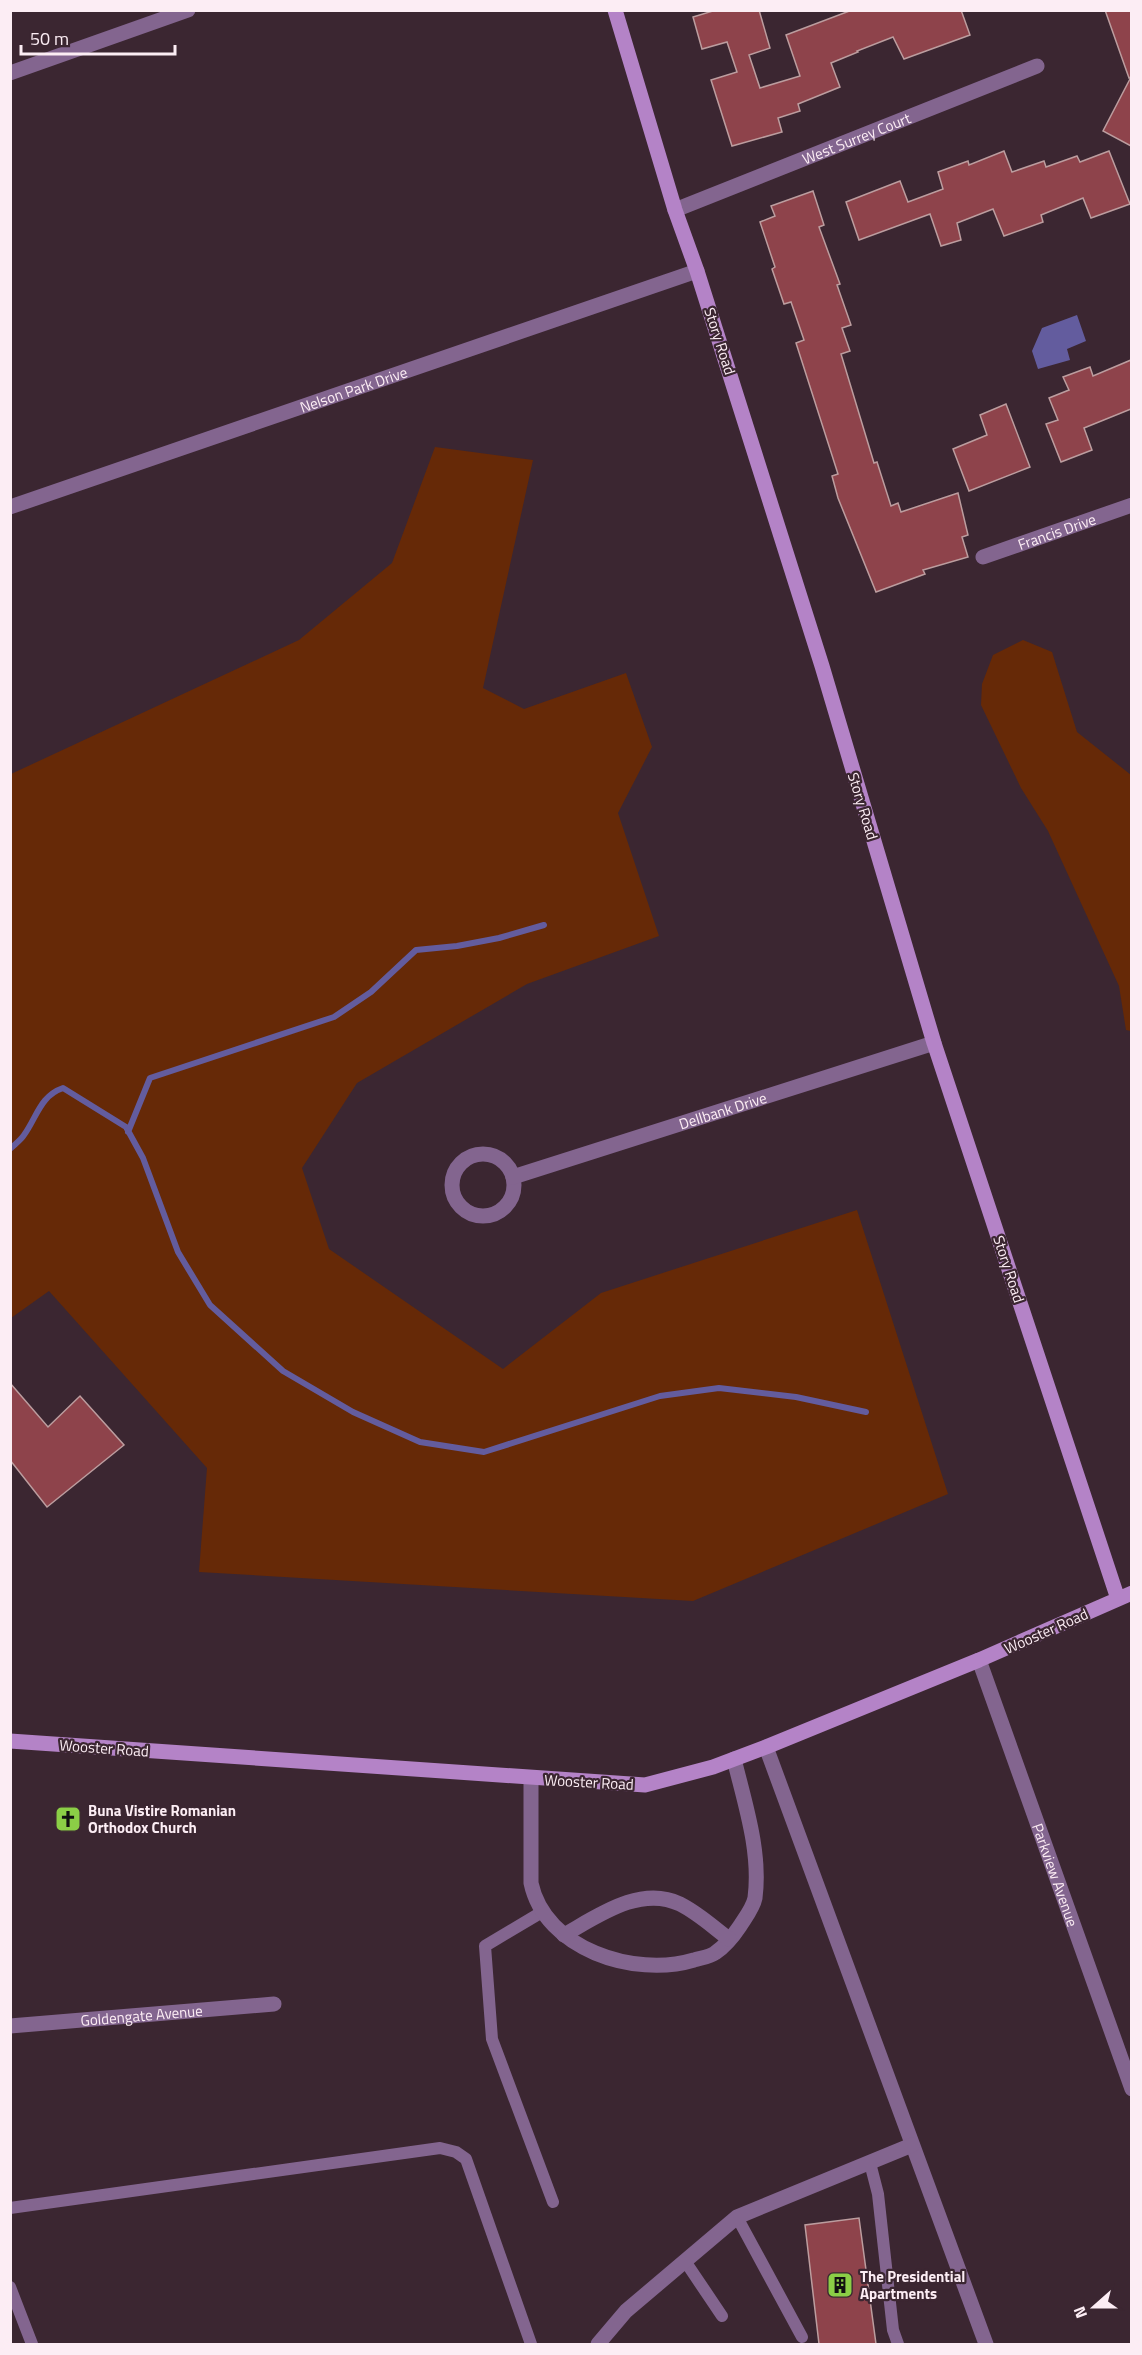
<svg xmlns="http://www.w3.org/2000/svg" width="1142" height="2355" viewBox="0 0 1142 2355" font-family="'Titillium Web',sans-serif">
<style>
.green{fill:#662907}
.water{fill:#635c9e}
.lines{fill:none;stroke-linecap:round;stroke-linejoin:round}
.stream{stroke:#635c9e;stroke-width:6}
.building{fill:#8e434b;stroke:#bc9d9f;stroke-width:1.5}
.lane{stroke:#83658f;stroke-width:12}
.street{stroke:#83658f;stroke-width:15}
.secondary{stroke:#b483c7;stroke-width:15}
.labels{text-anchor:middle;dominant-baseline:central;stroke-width:4.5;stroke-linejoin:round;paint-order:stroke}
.street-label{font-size:15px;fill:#fcedf4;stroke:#3b2631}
.poi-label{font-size:15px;font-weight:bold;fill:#fcedf4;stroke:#3b2631;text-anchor:start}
</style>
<rect width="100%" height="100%" fill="#3b2631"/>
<path class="green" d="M435,447l98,13 -50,228 41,21 102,-36 26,74 -34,66 41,123 -132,48 -170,99 -55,85 27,81 174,120 98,-76 256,-83 91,284 -255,107 -494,-29 8,-104 -158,-177 -38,27v-544l288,-134 93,-77z
M1023,640l29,12 25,80 54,43v256l-5,-1 -7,-44 -71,-155 -27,-43 -40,-83 1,-21 11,-29z"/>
<path class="water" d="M1077,315l9,26 -19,8 3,11 -32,9 -6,-18 10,-23z"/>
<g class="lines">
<path class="stream" d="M128,1132l22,-54 184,-61 37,-25 45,-42 41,-4 42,-8 45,-13
M10,1149c5,-5 11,-9 14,-14 13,-18 16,-39 39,-47l63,39 17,31 35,94 32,53 73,66 70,41 67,30 64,10 176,-56 59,-8 77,9 70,15"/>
</g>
<path class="building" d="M716,10h43l11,38 -21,7 11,33 40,-12 -14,-41 66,-25h109l9,25 -66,24 -11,-22 -36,14 1,1 -27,11 9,24 -42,17 2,7 -22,7 4,14 -50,14 -21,-66 26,-8 -10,-30 -25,7 -9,-32z
M1105,10h26v136l-28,-15 28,-54 -2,1z
M1004,151l8,21 32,-11 2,6 31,-11 3,6 29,-11 21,53 -39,14 -8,-20 -42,17 2,7 -39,14 -11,-27 -36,14 4,17 -20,6 -11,-32 -71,26 -13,-38 54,-21 8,21 35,-13 -5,-17 30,-11 1,4z
M813,191l11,34 -5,2 21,57 -3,1 14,40 -9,3 8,23 -9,3 33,109 3,-1 14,44 7,-3 3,9 57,-19 10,42 -6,2 6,20 -45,13 2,4 -49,18 -38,-94 -6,-22 6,-2 -42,-131 8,-3 -13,-38 -7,2 -12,-35 3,-2 -15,-45 15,-6 -4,-10z
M1131,360v49l-47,19 8,22 -31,12 -15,-38 12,-4 -9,-22 20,-8 -6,-13 27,-10 3,9z
M1006,404l24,63 -61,24 -16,-42 34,-14 -7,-20z
M10,1383l38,44 32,-31 44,49 -77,62 -37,-47z
M859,2218l17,126h-57l-14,-119z"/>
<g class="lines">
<path class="lane" d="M542,1912l-57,34 7,93 61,163
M870,2163l8,31 15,136 5,14
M10,2208l430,-60 16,4 10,7 65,185
M737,2217l65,120
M685,2261l37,55
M10,2287l22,57"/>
<g class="street">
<path d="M10,73l178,-63"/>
<path id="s1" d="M675,210l362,-144"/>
<path id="s2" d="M10,507l687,-236"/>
<path id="s3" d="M983,557l149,-52"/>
<circle cx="483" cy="1185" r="31"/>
<path id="s4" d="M513,1177l421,-134"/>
<path id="s5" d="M979,1660l153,429"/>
<path d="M766,1747l220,597"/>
<path d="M531,1778v105c14,66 103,95 163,77 6,-2 16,-3 21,-7 9,-6 19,-18 25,-27 5,-8 13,-18 15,-28 6,-46 -10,-94 -21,-139"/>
<path d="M564,1935c34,-19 76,-50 116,-31 18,9 33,23 49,35"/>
<path id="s6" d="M10,2026l264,-22"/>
<path d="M598,2344l28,-33 111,-94 175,-72"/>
</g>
<path class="secondary" d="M615,10l60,200 22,61 125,395 112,377 184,556
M10,1741l635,44 68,-18 53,-20 213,-87 153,-67"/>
</g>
<defs>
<g id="church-square" transform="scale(1.35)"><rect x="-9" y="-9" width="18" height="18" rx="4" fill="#8bce46" stroke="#3b2631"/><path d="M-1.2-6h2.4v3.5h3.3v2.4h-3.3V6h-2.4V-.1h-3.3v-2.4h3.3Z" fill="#111"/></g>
<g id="building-square" transform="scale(1.35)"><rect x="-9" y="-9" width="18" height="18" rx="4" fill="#8bce46" stroke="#3b2631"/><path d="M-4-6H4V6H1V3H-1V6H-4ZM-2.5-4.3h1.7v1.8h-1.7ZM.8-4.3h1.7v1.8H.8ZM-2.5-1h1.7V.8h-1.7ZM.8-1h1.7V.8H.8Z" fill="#111"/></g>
</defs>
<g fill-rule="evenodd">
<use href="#church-square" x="68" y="1819"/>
<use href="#building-square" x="840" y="2285"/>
</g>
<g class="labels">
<g class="street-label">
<text stroke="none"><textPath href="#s1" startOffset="195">West Surrey Court</textPath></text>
<text transform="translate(720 341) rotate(72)">Story Road</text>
<text stroke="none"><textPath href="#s2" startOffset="363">Nelson Park Drive</textPath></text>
<text stroke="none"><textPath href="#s3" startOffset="78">Francis Drive</textPath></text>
<text transform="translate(863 806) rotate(73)">Story Road</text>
<text stroke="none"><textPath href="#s4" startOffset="220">Dellbank Drive</textPath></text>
<text transform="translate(1009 1269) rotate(72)">Story Road</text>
<text transform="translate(1046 1631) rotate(-24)">Wooster Road</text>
<text transform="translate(104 1748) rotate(4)">Wooster Road</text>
<text transform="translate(589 1782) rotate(3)">Wooster Road</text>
<text stroke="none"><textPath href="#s5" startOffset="228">Parkview Avenue</textPath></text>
<text stroke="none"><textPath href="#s6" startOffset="132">Goldengate Avenue</textPath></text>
</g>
<g class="poi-label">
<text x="88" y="1810">Buna Vistire Romanian<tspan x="88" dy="17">Orthodox Church</tspan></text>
<text x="860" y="2276">The Presidential<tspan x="860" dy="17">Apartments</tspan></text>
</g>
</g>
<rect width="1142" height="2355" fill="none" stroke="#fcedf4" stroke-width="24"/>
<g transform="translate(1094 2307) rotate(249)" stroke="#3b2631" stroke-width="4.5" paint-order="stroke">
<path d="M0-4.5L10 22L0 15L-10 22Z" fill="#fcedf4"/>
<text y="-9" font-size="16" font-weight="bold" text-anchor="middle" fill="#fcedf4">N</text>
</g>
<path d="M21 45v9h154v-9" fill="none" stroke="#fcedf4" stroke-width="3"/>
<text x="30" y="45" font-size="18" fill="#fcedf4" stroke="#3b2631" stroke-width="4.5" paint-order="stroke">50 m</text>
</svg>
